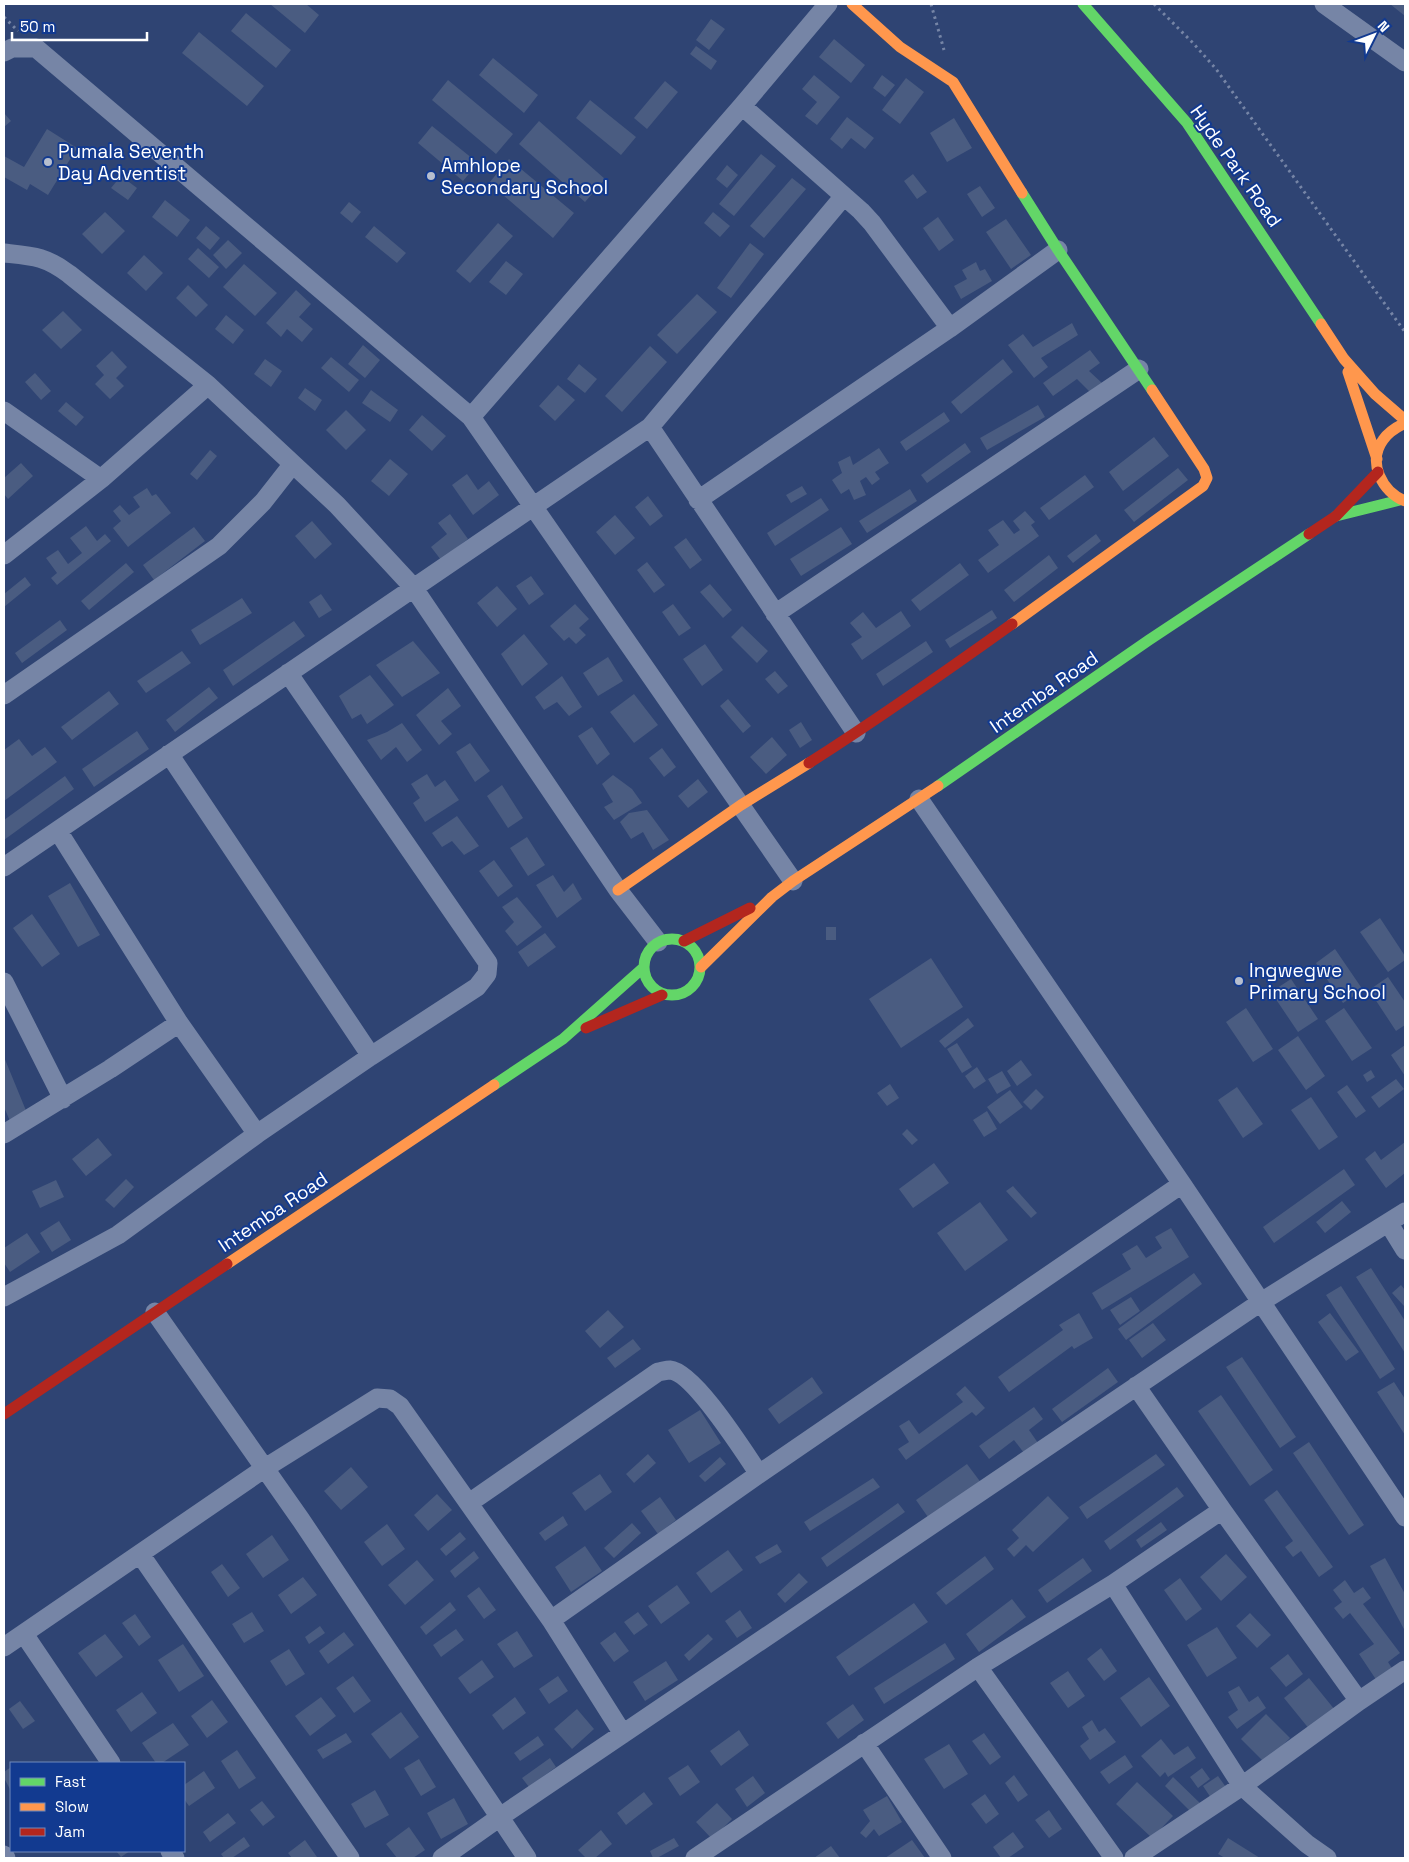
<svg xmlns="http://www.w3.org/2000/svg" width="1409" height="1862" viewBox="0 0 1409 1862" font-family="'Space Grotesk',sans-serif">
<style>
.building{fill:#4a5c81}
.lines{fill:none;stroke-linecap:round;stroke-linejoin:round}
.path{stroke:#7685a6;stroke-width:3;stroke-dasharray:2.5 4;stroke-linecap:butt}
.street{stroke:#7685a6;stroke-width:19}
.fast{stroke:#63d668;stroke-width:11}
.slow{stroke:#ff974d;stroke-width:11}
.jam{stroke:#b3261e;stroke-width:11}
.poi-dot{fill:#b6bece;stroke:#123a90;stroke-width:2}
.labels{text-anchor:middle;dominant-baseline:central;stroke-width:4;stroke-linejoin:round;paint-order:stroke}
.poi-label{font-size:19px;fill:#fff;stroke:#123a90;text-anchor:start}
.street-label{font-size:19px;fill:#fff;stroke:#123a90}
</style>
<rect width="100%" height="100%" fill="#2f4473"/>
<path class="building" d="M270,4h36l13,11 -14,18z
M1390,4h15v12z
M246,13l45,37 -15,18 -45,-37z
M711,19l14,10 -16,21 -13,-10z
M199,32l65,54 -17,20 -65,-53z
M834,39l31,26 -14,18 -32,-26z
M696,46l21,15 -6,9 -21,-16z
M493,58l45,37 -14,18 -45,-38z
M814,75l26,22 -23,28 -12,-9 12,-14 -15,-13z
M882,75l13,10 -10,12 -12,-9z
M906,78l18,14 -24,32 -18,-14z
M448,80l65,54 -17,20 -64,-54z
M665,81l13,11 -31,37 -13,-11z
M590,100l46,37 -15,18 -45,-37z
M4,113l7,8 -7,6z
M847,117l27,21 -9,11 -14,-11 -9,11 -12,-10z
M954,118l18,30 -25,14 -17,-29z
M539,121l66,58 -20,23 -66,-58z
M432,126l46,37 -15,18 -45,-38z
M47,129l30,19 -29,47 -18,-11 -3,6 -23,-13v-21l20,11z
M761,154l15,12 -42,50 -15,-12z
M509,159l65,54 -21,25 -64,-55z
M727,165l11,10 -11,13 -11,-9z
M913,174l14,18 -10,7 -13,-18z
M121,176l16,12 -9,12 -17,-12z
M792,178l14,11 -42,49 -14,-12z
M980,186l15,22 -13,9 -15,-23z
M165,200l25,20 -13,17 -25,-20z
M349,202l12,10 -9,11 -12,-10z
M105,212l20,19 -23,23 -20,-20z
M713,212l17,14 -10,11 -16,-14z
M938,217l16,23 -15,11 -16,-23z
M1006,219l25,36 -20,14 -25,-37z
M498,223l15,13 -43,47 -14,-12z
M206,226l14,12 -10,12 -14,-12z
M374,226l32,27 -9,10 -32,-26z
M228,240l14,13 -16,16 -13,-14z
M750,243l14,11 -33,44 -14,-10z
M198,248l21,19 -10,11 -21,-19z
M144,255l19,18 -17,18 -19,-18z
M506,261l17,13 -17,21 -17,-13z
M976,262l4,9 5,-2 7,12 -31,18 -7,-13 13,-7 -5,-9z
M244,264l33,29 -22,23 -32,-29z
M188,285l20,20 -12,12 -20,-19z
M296,290l15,14 -12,13 14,12 -11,13 -15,-13 -6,8 -15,-14z
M697,294l20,18 -40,42 -20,-19z
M63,311l19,19 -21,19 -19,-19z
M226,315l18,15 -11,14 -18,-15z
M1072,323l6,12 -37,23 7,9 -14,11 -26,-33 15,-11 10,13z
M363,345l17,15 -15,18 -17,-14z
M650,346l17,16 -45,50 -17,-16z
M1090,350l10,13 -11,8 13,12 -10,11 -15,-15 -24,17 -10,-13z
M112,351l15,16 -11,11 8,8 -14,13 -15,-15 9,-9 -8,-9z
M331,357l28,23 -10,12 -28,-24z
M265,359l17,12 -11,16 -17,-13z
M1003,359l10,13 -52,42 -10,-12z
M579,364l18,15 -12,14 -18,-14z
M35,373l16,18 -10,9 -16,-18z
M558,385l17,15 -20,21 -16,-15z
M305,388l17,12 -7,11 -17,-13z
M371,390l27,20 -8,12 -28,-19z
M66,402l18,15 -8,9 -18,-15z
M1038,405l7,12 -58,33 -7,-12z
M346,410l20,20 -20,20 -20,-20z
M944,412l6,9 -44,30 -6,-9z
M422,415l24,21 -14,15 -23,-21z
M1154,437l15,19 -46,35 -14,-19z
M965,443l6,9 -44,31 -6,-8z
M879,448l10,15 -14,9 5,7 -8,6 -6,-8 -6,4 6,14 -12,5 -5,-11 -8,5 -9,-14 10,-7 -4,-11 12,-6 3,9z
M210,450l7,6 -20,24 -7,-6z
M390,459l18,15 -19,22 -18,-15z
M21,463l12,13 -25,23 -4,-5v-16z
M1178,468l10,12 -54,42 -10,-12z
M467,474l11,16 11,-9 10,14 -26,20 -21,-30z
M1085,475l9,12 -45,33 -9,-12z
M802,486l5,8 -16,9 -5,-8z
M147,488l5,8 4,-2 15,19 -43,34 -15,-19 8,-7 -8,-10 7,-6 9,10 11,-8 -7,-10z
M910,489l7,12 -50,32 -8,-12z
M648,496l15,20 -13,10 -15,-19z
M821,498l8,12 -54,36 -8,-13z
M1025,511l10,11 -4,3 8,11 -51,37 -10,-13 21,-15 -11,-15 15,-10 11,14 6,-4 -7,-9z
M450,514l18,25 -27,21 -10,-13 16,-13 -9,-11z
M615,515l20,23 -20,17 -19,-23z
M312,521l20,23 -17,15 -20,-23z
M86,526l11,15 8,-7 6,7 -54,44 -6,-7 6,-5 -11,-15 12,-8 10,14 14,-11 -12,-15z
M194,527l11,14 -51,39 -11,-15z
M841,527l11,17 -51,32 -11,-17z
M1096,534l5,7 -28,22 -6,-7z
M686,538l16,22 -12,9 -16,-22z
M1049,555l9,13 -44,34 -10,-12z
M647,562l18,23 -11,8 -17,-23z
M126,563l8,9 -45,38 -8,-9z
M960,563l9,12 -49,36 -9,-11z
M531,576l13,18 -15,11 -13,-19z
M25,577l6,8 -27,22v-13z
M710,584l22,26 -9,8 -23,-26z
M497,586l20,23 -20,18 -20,-24z
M321,594l11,16 -13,8 -10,-16z
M242,598l10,15 -52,32 -9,-15z
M575,604l14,15 -10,9 7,7 -10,9 -7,-7 -5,4 -14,-15z
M673,604l18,24 -12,8 -17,-24z
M992,610l5,8 -47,30 -5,-8z
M901,611l10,15 -49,34 -11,-16 11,-7 -12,-14 13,-11 13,16z
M60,620l7,10 -45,33 -7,-10z
M294,621l11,15 -72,50 -10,-16z
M742,626l26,25 -11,12 -26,-26z
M524,634l24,30 -26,22 -21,-32z
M413,641l27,32 -38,24 -26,-32z
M926,641l7,11 -50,34 -7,-12z
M705,644l18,26 -21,16 -19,-27z
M182,651l9,12 -45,30 -9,-12z
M608,657l15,24 -25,15 -15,-23z
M775,671l13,15 -10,8 -13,-15z
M370,675l24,30 -27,19 -6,-10 -9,5 -13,-23z
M562,676l20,31 -13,9 -12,-14 -13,8 -9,-13z
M209,687l9,11 -43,34 -9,-12z
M448,688l13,18 -20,15 11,13 -13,11 -23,-30z
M109,691l10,13 -47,36 -11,-13z
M634,694l24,31 -24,18 -24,-31z
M728,699l23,27 -8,7 -23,-27z
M801,722l11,18 -12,8 -11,-18z
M402,723l20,27 -15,12 -11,-15 -15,13 -14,-20 20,-8z
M592,727l18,27 -13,11 -19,-29z
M137,731l12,18 -55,38 -12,-18z
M772,737l15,18 -21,19 -16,-17z
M19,739l13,17 13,-9 12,15 -53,39v-51z
M470,743l20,28 -15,11 -19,-30z
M662,748l14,19 -12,10 -15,-19z
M427,774l8,13 10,-7 14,20 -34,22 -12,-19 7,-5 -9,-14z
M613,775l19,14 10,14 -28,17 -10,-13 9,-5 -11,-18z
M65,776l9,13 -70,51v-20z
M698,779l10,13 -20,16 -10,-12z
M502,785l21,33 -15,10 -21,-32z
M647,810l22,30 -16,10 -10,-18 -12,7 -11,-17 9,-9z
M457,816l22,30 -15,9 -12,-14 -10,6 -10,-14z
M527,837l18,28 -17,11 -18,-28z
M494,860l19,26 -15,11 -19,-26z
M553,875l11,17 9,-9 9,16 -25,19 -21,-33z
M70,883l30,52 -22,12 -30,-51z
M517,897l25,30 -25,19 -12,-15 9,-9 -12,-15z
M32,914l28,40 -18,13 -29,-39z
M1380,918l25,38v4l-17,12 -28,-40z
M826,927h10v13h-10z
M545,933l11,14 -28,20 -10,-15z
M1335,949l28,41 -20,13 -27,-40z
M931,958l32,49 -62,41 -32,-49z
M1388,977l17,25v23l-9,6 -27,-41z
M1291,979l27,40 -20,13 -27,-40z
M1246,1008l27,41 -20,13 -27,-40z
M1344,1008l28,40 -20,13 -27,-40z
M968,1018l6,8 -29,22 -6,-7z
M1298,1036l27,40 -19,14 -28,-40z
M957,1043l15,24 -10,6 -15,-24z
M1405,1045v31l-14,-21z
M4,1057l23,56 -17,8 -6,-14z
M1021,1060l11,15 -15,11 -10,-15z
M977,1067l9,14 -12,8 -9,-13z
M1371,1070l4,7 -8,5 -4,-7z
M1002,1071l9,15 -14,8 -9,-15z
M1396,1079l8,10 -25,19 -8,-11z
M890,1084l9,14 -12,8 -10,-13z
M1347,1085l19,26 -10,7 -19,-26z
M1237,1087l26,37 -20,14 -25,-38z
M1036,1089l8,8 -13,13 -8,-8z
M1010,1090l13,17 -23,17 -13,-17z
M1311,1097l27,40 -19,13 -28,-40z
M987,1111l10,18 -13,8 -11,-17z
M907,1129l11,11 -6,5 -10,-11z
M98,1138l14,17 -26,21 -14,-17z
M1405,1142v31l-19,15 -21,-29 10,-8 6,9z
M934,1163l15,20 -36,25 -14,-19z
M1344,1169l11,16 -81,58 -11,-16z
M126,1179l8,8 -20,21 -9,-8z
M56,1180l8,17 -24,11 -8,-17z
M1013,1186l24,27 -6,5 -25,-27z
M1342,1201l9,11 -26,21 -9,-11z
M980,1202l28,38 -43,31 -28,-38z
M59,1221l12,19 -19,12 -12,-19z
M1171,1228l18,29 -87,53 -10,-17 39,-24 -9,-15 15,-9 9,13 16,-10 -7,-11z
M27,1233l13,19 -30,20 -6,-9v-15z
M1371,1268l34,53v32l-49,-76z
M1194,1273l8,11 -76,56 -8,-11z
M1401,1285l4,5v15l-1,1 -12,-13z
M1341,1286l54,83 -15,10 -54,-84z
M1131,1297l9,14 -20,14 -10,-15z
M608,1310l16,17 -24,21 -15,-17z
M1079,1313l14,25 -19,11 -2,-3 -63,46 -11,-15 65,-47 -4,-5z
M1330,1313l29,39 -13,9 -28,-39z
M1153,1323l13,17 -24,18 -13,-18z
M633,1339l8,10 -26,19 -8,-10z
M1242,1357l54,80 -16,11 -54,-81z
M1108,1368l10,14 -56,40 -10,-13z
M812,1377l11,16 -44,31 -11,-15z
M1394,1382l11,17v36l-28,-43z
M965,1386l20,22 -9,8 -4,-4 -66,48 -8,-11 11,-7 -10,-16 10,-6 10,14 44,-32 -7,-8z
M1221,1395l52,75 -23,16 -52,-75z
M1034,1407l9,12 -14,11 9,13 -14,10 -10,-13 -25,19 -10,-13z
M700,1410l21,33 -32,20 -21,-33z
M1309,1442l55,83 -15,10 -56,-82z
M648,1454l8,9 -22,20 -8,-9z
M1156,1454l9,11 -78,54 -8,-12z
M720,1457l6,7 -21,18 -6,-6z
M967,1464l15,20 -52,36 -14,-20z
M351,1467l17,20 -27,23 -17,-19z
M600,1474l12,18 -27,19 -13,-18z
M873,1478l7,9 -70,44 -6,-9z
M1177,1487l7,9 -74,54 -6,-9z
M1277,1490l56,77 -14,10 -18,-26 -8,6 -8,-10 8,-6 -29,-41z
M437,1494l15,16 -24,21 -14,-16z
M1048,1496l21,22 -36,34 -7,-7 -12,12 -7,-8 12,-11 -7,-8z
M660,1497l16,23 -18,14 -17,-23z
M898,1503l7,9 -78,55 -6,-9z
M563,1516l5,9 -23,16 -6,-8z
M1161,1522l6,8 -26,18 -5,-8z
M632,1523l9,10 -27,25 -10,-10z
M387,1524l18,25 -23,17 -18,-24z
M460,1532l6,7 -20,17 -6,-7z
M272,1535l17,25 -26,18 -17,-24z
M777,1544l5,8 -22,12 -5,-7z
M585,1546l17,25 -31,21 -16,-25z
M728,1550l15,20 -32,23 -15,-20z
M474,1551l5,7 -24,20 -5,-7z
M1226,1554l21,23 -26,24 -21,-24z
M985,1556l9,13 -48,36 -10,-12z
M1083,1558l9,13 -45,32 -9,-13z
M1385,1558l20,36v37l-35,-65z
M417,1560l17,20 -29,25 -17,-20z
M222,1564l18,24 -12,9 -17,-25z
M799,1573l9,9 -23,21 -8,-9z
M303,1577l14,18 -26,19 -13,-19z
M1180,1578l22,31 -16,12 -22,-31z
M1345,1580l9,13 9,-6 8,11 -8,6 37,49 -12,9 5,8 -16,11 -18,-27 15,-10 -24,-31 -7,6 -9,-11 8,-6 -9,-12z
M677,1585l13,18 -29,21 -13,-18z
M479,1587l17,23 -12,9 -17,-23z
M1012,1599l14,18 -47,35 -13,-18z
M450,1602l6,8 -30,25 -6,-8z
M914,1603l14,19 -79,54 -13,-19z
M740,1610l12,18 -15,10 -12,-17z
M252,1612l12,19 -20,12 -12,-19z
M638,1612l10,13 -14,10 -10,-13z
M1250,1613l21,22 -14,13 -21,-22z
M135,1614l16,23 -12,9 -17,-23z
M320,1626l5,7 -16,11 -4,-7z
M1217,1627l20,31 -30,19 -20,-32z
M456,1629l8,11 -23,17 -8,-12z
M517,1631l16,25 -19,12 -17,-24z
M344,1632l10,13 -26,19 -9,-13z
M615,1632l14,19 -15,11 -14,-19z
M105,1634l18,23 -27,20 -18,-24z
M708,1634l5,5 -24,22 -5,-6z
M945,1643l10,16 -71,45 -10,-16z
M183,1644l21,32 -25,16 -21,-32z
M1101,1648l16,23 -13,10 -17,-22z
M289,1649l16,25 -19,12 -16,-25z
M1288,1654l15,20 -17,13 -16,-19z
M482,1660l12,17 -24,17 -12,-16z
M666,1661l12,19 -33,21 -12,-19z
M1068,1671l17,25 -17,12 -18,-25z
M353,1676l18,25 -17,12 -18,-25z
M558,1676l10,15 -19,13 -10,-15z
M1149,1677l21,29 -29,21 -21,-29z
M1309,1678l26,32 -25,20 -26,-32z
M1239,1686l10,16 9,-6 8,12 -29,21 -9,-12 10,-7 -10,-18z
M142,1692l15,21 -26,19 -15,-22z
M321,1697l15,19 -26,20 -15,-20z
M515,1697l11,16 -23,17 -11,-15z
M212,1700l16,22 -21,16 -16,-22z
M20,1701l15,20 -12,8 -14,-20z
M853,1704l11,16 -26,19 -12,-16z
M577,1709l17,20 -22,20 -18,-20z
M401,1712l18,25 -29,22 -19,-25z
M1266,1714l24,24 -25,25 -24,-24z
M1092,1720l7,12 6,-4 11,14 -26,18 -10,-14 9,-7 -7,-12z
M173,1723l16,22 -27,18h-6l-14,-20z
M739,1730l10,15 -28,21 -11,-15z
M346,1733l6,9 -29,17 -6,-9z
M984,1733l17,24 -11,8 -18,-24z
M538,1736l6,9 -24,16 -6,-8z
M1161,1739l13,16 14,-9 8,12 -28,19 -3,-5 -5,5 -19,-21z
M949,1744l19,30 -24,15 -20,-30z
M237,1750l19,28 -17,11 -18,-28z
M1125,1755l8,12 -24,17 -9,-12z
M550,1758l6,9 -27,20 -7,-9z
M419,1759l17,28 -15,9 -17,-28z
M688,1765l12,17 -20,14 -12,-18z
M11,1767v24l-7,-13v-6z
M1202,1768l8,11 -12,9 -8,-11z
M204,1771l11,17 -26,18 -5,-7v-14z
M1014,1775l14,20 -10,7 -13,-19z
M753,1776l12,17 -18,14 -12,-18z
M1218,1776l10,14 -15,11 -10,-15z
M1173,1777l29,28 -9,9 -28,-28z
M1137,1782l36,34 -21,22 -36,-34z
M375,1790l14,25 -24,13 -14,-24z
M644,1792l9,12 -27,21 -9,-12z
M985,1794l14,20 -13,10 -15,-20z
M887,1796l15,26 -23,14 -5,-7 -8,9 -6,-5 10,-12 -7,-11z
M454,1798l14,26 -27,15 -14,-26z
M262,1801l13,16 -12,9 -13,-16z
M717,1803l15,16 -20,20 -16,-17z
M1049,1810l13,19 -13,9 -14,-18z
M228,1813l8,10 -26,19 -7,-10z
M409,1827l16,23 -12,8h-16l-11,-14z
M601,1830l11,14 -17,14h-9l-8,-8z
M1013,1832l11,15 -16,11h-7l-8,-11z
M244,1837l6,9 -18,12h-8l-3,-4z
M674,1838l5,8 -22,12h-4l-3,-7z
M1228,1838l32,20h-35l-7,-4z
M305,1840l12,17 -25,1 -4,-5z
M912,1840l13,18h-40z
M831,1846l9,12h-26z
M116,1851h14l-9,6z"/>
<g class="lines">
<path class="path" d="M931,4l13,46
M1154,4l39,39 23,26 189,263
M4,17l14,14"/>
<path class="street" d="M1324,4l81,58
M4,52l8,-4h24l435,369 322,464
M742,106l119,105 11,12 78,105
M4,253c29,3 41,3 65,21l139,111 129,120 76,82 205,303 40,52
M4,411l97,68
M471,417l271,-311 86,-102
M650,427l206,306
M698,500l252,-172 108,-78
M4,555l97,-76 107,-94
M775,614l364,-245
M4,695l215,-149 44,-44 29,-37
M169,754l202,302
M919,799l263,385 223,333
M58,831l121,192 78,111
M4,867l646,-440 194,-231
M4,982l59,117
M4,1134l106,-65 69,-46
M1389,1224l16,26
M4,1297l114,-62 139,-101 114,-78 106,-69 10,-13 1,-11 -200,-290
M155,1312l146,208 226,338
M1136,1386l86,124 137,191 46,-31
M469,1503l189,-131c3,0 8,-2 12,-2 24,2 74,82 89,104
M140,1554l210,304
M1113,1584l129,202 65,58 20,14
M551,1620l208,-146 423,-290
M24,1634l87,129
M4,1647l261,-179 112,-70 13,1 10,7 151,214 72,114
M978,1667l136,191
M864,1743l78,115
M170,1851l5,7
M4,1855l2,3
M442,1858l58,-41 761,-515 144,-90
M695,1858l283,-191 135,-83 109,-74
M1134,1858l108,-72 117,-85"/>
<path class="fast" d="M1083,4l104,119 134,201
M1022,193l36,57 94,140
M1336,516l64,-16
M938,786l211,-146 160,-106
M644 967a28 28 0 1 1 56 0a28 28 0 1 1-56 0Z
M494,1085l69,-46 80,-71"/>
<path class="slow" d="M852,4l48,43 53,35 69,111
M1321,324l23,35 31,35 30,26
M1348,372l29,87
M1405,423c-8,4 -17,9 -22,17 -16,22 -1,52 22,61
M1012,624l191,-138 4,-8 -3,-9 -52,-79
M618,890l123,-85 68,-42
M701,967l71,-70 21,-16 145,-95
M227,1264l267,-179"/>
<path class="jam" d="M1309,534l27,-18 42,-44
M809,763c69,-44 136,-91 203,-139
M684,941l66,-33
M586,1028l76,-33
M4,1414l223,-150"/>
</g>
<g class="poi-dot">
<circle cx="48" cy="162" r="5"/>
<circle cx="431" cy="176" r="5"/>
<circle cx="1239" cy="981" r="5"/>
</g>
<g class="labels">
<g class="poi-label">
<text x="58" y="151">Pumala Seventh<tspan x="58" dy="22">Day Adventist</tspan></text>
<text x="441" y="165">Amhlope<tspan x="441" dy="22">Secondary School</tspan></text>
<text x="1249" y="970">Ingwegwe<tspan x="1249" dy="22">Primary School</tspan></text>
</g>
<g class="street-label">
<text transform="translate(1236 166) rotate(55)">Hyde Park Road</text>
<text transform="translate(1044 692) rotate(-35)">Intemba Road</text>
<text transform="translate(273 1212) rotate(-34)">Intemba Road</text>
</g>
</g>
<rect width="1409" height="1862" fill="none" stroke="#ffffff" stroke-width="10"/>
<rect x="10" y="1762" width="175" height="90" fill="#123a90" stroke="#7189bc"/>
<rect x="20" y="1778" width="25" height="8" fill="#63d668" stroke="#7189bc"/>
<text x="55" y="1787" font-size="15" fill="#ffffff">Fast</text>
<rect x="20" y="1803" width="25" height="8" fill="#ff974d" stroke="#7189bc"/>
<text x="55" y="1812" font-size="15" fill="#ffffff">Slow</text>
<rect x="20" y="1828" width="25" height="8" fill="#b3261e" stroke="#7189bc"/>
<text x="55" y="1837" font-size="15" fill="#ffffff">Jam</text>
<g transform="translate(1374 35) rotate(48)" stroke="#123a90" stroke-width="4" paint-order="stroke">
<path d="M0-4L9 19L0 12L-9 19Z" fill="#ffffff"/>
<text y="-8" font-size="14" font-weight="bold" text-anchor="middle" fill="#ffffff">N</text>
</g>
<path d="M12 32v8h135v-8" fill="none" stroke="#ffffff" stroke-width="2.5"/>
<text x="20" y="32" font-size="15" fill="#ffffff" stroke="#123a90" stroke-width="4" paint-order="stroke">50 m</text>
</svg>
